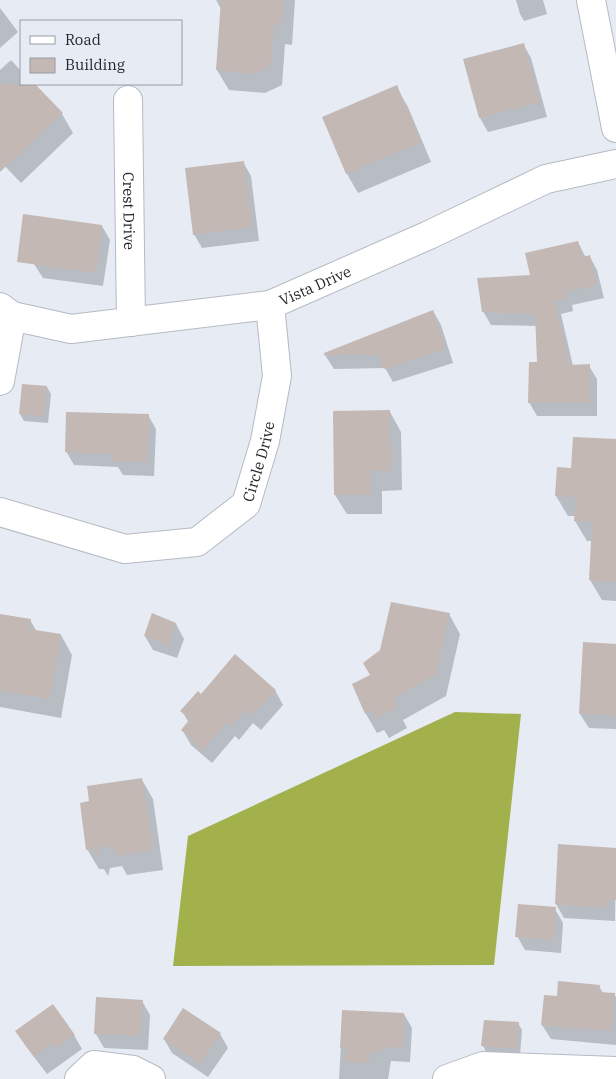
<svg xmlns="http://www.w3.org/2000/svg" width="616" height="1079" viewBox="0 0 616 1079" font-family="'IBM Plex Serif',serif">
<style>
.forest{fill:#a3b14d}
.shadow{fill:#0003}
.building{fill:#c3b8b4}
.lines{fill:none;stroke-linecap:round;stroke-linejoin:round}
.street-casing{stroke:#b6bac3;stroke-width:30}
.street{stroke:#fff;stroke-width:28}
.labels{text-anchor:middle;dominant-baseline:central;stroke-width:4;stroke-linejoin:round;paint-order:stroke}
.street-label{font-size:15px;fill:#25262a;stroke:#e6ebf4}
</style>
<rect width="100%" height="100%" fill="#e6ebf4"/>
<path class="forest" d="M455,712l66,2 -27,251 -321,1 15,-130z"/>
<path class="shadow" d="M216,0h79l-3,45 -7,-1 -3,41 -17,8 -36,-3 -12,-20 4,-61z
M516,0h27l4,14 -23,7 -4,-7z
M0,8l18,24 -18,16z
M523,44l8,14 16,59 -59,15 -8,-14z
M11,60l10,11v13h12l29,30 11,19 -52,50 -21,-22v-91z
M396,87l12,20 23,55 -73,31 -11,-19z
M243,162l8,14 8,65 -57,7 -8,-14z
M102,226l8,14 -7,46 -60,-8 -9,-14z
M578,242l8,16 4,-1 7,13 7,28 -32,7 1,6 -12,3 12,52h16l8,13v37h-60l-8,-14 9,-39 -1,-37 -46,-1 -8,-14z
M433,311l8,14 12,38 -60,19 -8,-14 -51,1 -9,-14z
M47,387l4,7 -3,29 -24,-2 -4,-7z
M390,412l11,20 1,58 -20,1v23h-35l-12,-19z
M148,415l8,14 -2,47 -31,-1 -5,-8 -44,-2 -8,-14z
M616,441v160l-14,-1 -12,-20 2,-39h-5l-12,-20 1,-5h-8l-12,-20 16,-27z
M449,614l11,20 -14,62 -43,24 4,8 -18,10 -5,-8 -7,3 -11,-19 5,-39z
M0,615l30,5 7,12 24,3 11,20 -11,63 -61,-11z
M176,624l8,15 -7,19 -24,-8 -8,-14z
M616,646v83l-27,-1 -9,-14z
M275,690l8,15 -22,25 -8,-7 -14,17 -4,-4 -23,27 -21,-18 -8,-14 6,-8 -7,-12 19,-16z
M142,780l11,19 10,71 -36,5 -5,-9 -12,2 -2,8 -4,-7h-5l-12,-20 4,-47z
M559,845l57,4 -1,72 -51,-3 -8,-14z
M555,909l8,14 -2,30 -36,-3 -8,-14z
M599,986l4,7 11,1 2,3v48l-65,-6 -9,-14 3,-28 13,1z
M142,1001l8,14 -2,35 -44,-2 -8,-14z
M343,1011l61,3 8,14 -2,34 -19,-1 -3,18h-49z
M518,1023l4,7 -2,25 -33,-2 -4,-7z
M17,1031l57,4 8,14 -35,25 -22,-29z
M220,1034l8,14 -20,29 -36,-24 -8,-14z"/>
<path class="building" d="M221,0h62l-2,25h-7l-3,40 -17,9 -38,-4z
M524,43l16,59 -61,16 -16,-59z
M0,84h35l28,29 -63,59z
M397,85l24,57 -75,32 -24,-57z
M244,161l8,66 -59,8 -8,-67z
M23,214l79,11 -6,48 -79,-11z
M578,241l4,16 8,-2 7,30 -32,7 1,6 -11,3 14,64 21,-1v39h-62l1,-41h8l-2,-48 -53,-2 -5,-34 53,-3 -5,-22z
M433,310l12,39 -61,20 -6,-14h-54v-2z
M22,384l25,2 -3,31 -25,-3z
M390,410l1,61h-20v24h-37l-1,-84z
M66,412l83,2 -2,48 -34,-1v-7l-48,-2z
M573,437l43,2v143l-27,-2 3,-58 -18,-1 2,-24 -21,-1 2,-29 14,1z
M391,602l59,11 -15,62 -42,24 4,9 -21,10 -4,-8 -7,4 -13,-30 18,-9 -7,-12 17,-13z
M152,613l24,10 -7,22 -25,-9z
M0,614l31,5 -2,10 32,5 -11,65 -50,-9z
M583,642l33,2v72l-37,-2z
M235,654l41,36 -24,26 -7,-6 -15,17 -4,-4 -23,27 -22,-20 9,-11 -10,-8 18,-20 3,3z
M142,778l11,72 -38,6 -1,-10 -15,2 -3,10 -1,-10 -9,2 -6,-47 9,-2 -2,-15z
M558,844l58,4v52h-8l-1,8 -52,-4z
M518,904l38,3 -3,33 -38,-3z
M558,981l42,4 -1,7 16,1 -4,38 -70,-6 3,-30 13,1z
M96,997l47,3 -3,36 -46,-2z
M53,1004l22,31 -20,13 -3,-4 -18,13 -19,-26z
M183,1008l38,25 -21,31 -37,-25z
M342,1010l62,3 -1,35 -20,-1 -1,5 -12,-1 -1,12 -24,-1 1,-14h-6z
M484,1020l35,2 -2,27 -36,-3z"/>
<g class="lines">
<g class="street-casing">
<g id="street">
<path d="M591,0l25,128"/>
<path id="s1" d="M128,100l3,222"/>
<path id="s2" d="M0,307l12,9 59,13 199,-24 159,-70 117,-56 70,-15"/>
<path d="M0,381l12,-65"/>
<path id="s3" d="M0,512l125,37 72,-7 49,-38 19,-63 12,-65 -7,-71"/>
<path d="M79,1079l15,-14 39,5 18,9"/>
<path d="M447,1079l36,-13 133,5"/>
</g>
</g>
<use href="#street" class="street"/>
</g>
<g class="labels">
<g class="street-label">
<text stroke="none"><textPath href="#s1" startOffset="111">Crest Drive</textPath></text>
<text stroke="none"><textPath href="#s2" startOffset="325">Vista Drive</textPath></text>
<text stroke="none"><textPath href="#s3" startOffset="309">Circle Drive</textPath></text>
</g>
</g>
<rect x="20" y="20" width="162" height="65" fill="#e6ebf4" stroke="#999ca3"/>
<rect x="30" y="36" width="25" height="8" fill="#ffffff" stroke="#999ca3"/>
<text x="65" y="45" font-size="15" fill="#25262a">Road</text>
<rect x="30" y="58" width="25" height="15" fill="#c3b8b4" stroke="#999ca3"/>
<text x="65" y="70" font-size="15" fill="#25262a">Building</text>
</svg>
